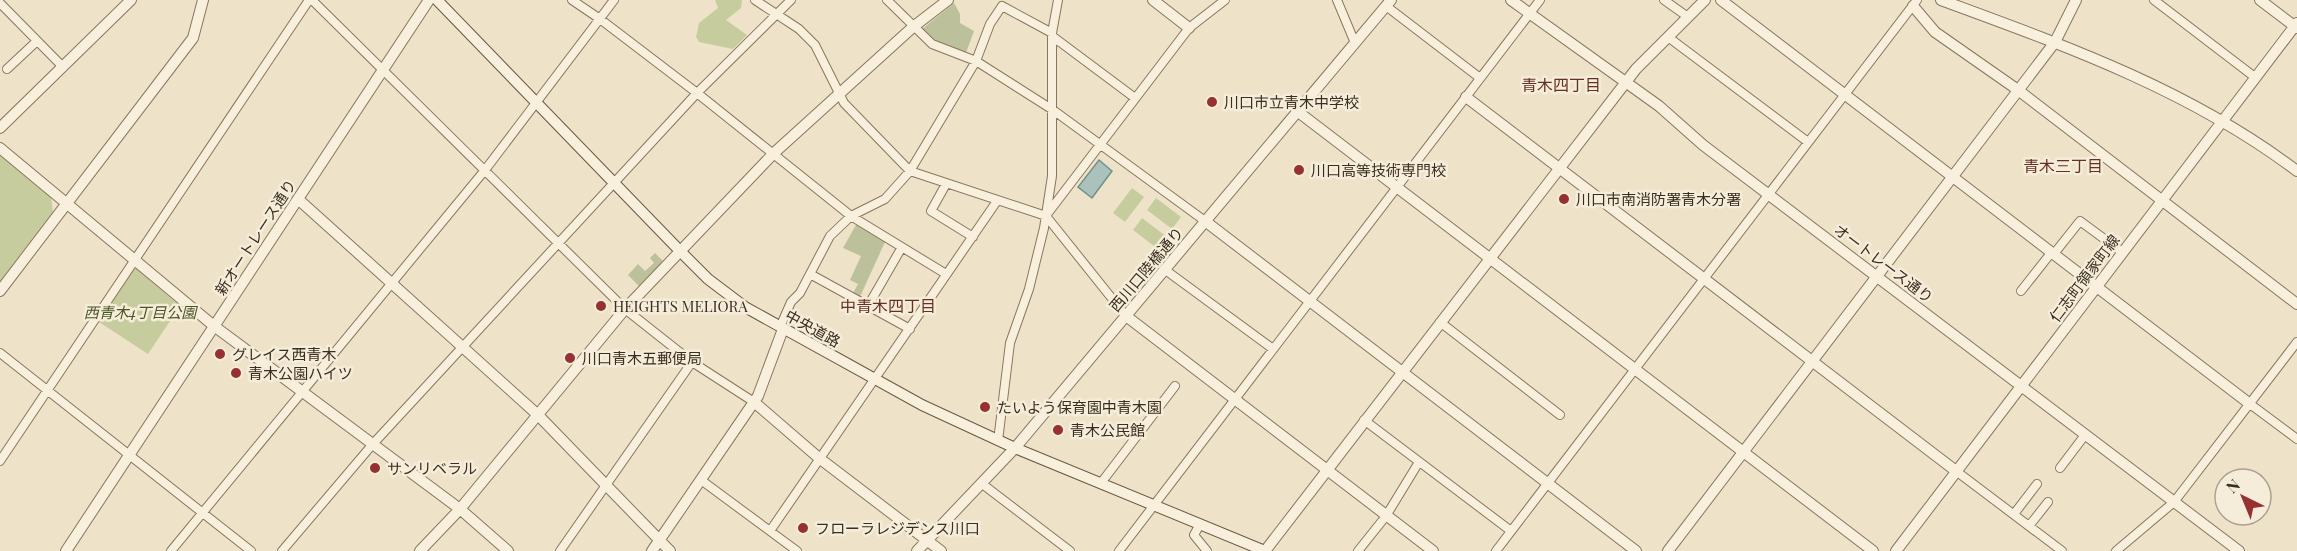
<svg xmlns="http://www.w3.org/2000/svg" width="2297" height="551" viewBox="0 0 2297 551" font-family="'Playfair Display','Noto Sans JP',serif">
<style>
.green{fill:#c6cc9d}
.cemetery{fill:#bdc19b}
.water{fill:#aac2bb;stroke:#709189;stroke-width:1.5}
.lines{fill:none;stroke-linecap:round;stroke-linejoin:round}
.minor-casing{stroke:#8a755e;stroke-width:10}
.tertiary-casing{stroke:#8a755e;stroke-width:12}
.secondary-casing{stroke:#6c5741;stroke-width:12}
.minor{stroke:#f8f0dc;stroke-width:8}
.tertiary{stroke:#f8f0dc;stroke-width:10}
.secondary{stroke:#f8f0dc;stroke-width:10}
.poi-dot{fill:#973030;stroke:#f5edd9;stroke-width:2}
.labels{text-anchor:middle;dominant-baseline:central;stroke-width:5;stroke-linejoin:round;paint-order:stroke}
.poi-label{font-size:15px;fill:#3b2e21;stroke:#f5edd9;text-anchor:start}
.street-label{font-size:15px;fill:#3b2e21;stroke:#f5edd9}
.park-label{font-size:15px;font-style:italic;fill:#4b5628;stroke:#f5edd9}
.neighbourhood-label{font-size:16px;fill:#663022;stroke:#f5edd9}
</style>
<rect width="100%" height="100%" fill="#eee3c9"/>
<path class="green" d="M715,0h27l-1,8 -15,12 21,15 -14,14 -34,-7 -3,-5 3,-14 19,-15z
M0,154l51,43 2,15 -53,69z
M1132,188l12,9 -19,25 -12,-9z
M1156,198l25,19 -9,12 -25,-19z
M1142,218l25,19 -9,12 -25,-19z
M132,269h5l43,37 -32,48 -49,-32z"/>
<path class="cemetery" d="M954,3l6,11v9l14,8 -8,22 -35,-13 -10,-10z
M857,223l28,19 -26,57 -7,-4 6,-11 -8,-4 11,-24 -18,-8z
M655,253l9,9 -25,24 -11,-11 10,-11 7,7 9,-8 -4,-5z"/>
<path class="water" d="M1099,160l13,11 -20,27 -14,-11z"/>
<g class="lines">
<g class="minor-casing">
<path id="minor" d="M312,0l313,309 67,53 62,40
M572,0l28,19 97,74 154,123 95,58
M755,0l44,29 16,16 29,58 66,68 136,45 80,100
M887,0l45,44 44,17 77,49 152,111
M1337,0l18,43
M1664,0l24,17
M2154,0l102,78
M0,3l63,64
M1386,6l94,72
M1052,36l83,62
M1668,37l140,105
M7,69l30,-28
M946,184l-15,27 42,26
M1048,213l141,-185 36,-28
M2053,255l27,-34 42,31
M1164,269l109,80
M810,274l100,55
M2021,291l30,-38
M868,306l34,-59
M1440,322l120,93
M780,327l11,-25 9,-9 30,-57 21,-20 34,-17 25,-28 66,-110 14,-37 12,-18 50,27
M0,353l251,198
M2250,404l47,35
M1364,420l147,111
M998,441l12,-98 19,-54 15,-61 8,-52v-143l6,-33
M0,461l309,-461
M2060,468l25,-33
M1956,471l106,80
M701,480l96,71
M981,483l89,68
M1101,483l74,-97
M2014,514l23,-30
M1200,524l-6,11 13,16
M2029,526l19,-24
M770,531l227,-330
M171,551l314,-381 129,-170
M282,551l90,-106 325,-352 94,-93
M560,551l132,-189
M1119,551l421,-551
M1358,551l28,-35 33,-54
M1496,551l421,-551
M2116,551l58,-49 123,-160"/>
</g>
<g class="tertiary-casing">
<path id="tertiary" d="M1153,0l36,28
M1511,0l148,106 44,39 536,406
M1721,0l529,404
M1941,0c125,46 249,90 356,171
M2260,0l37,28
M1913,6l22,26 83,58 279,214
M1466,97l490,374
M1297,111l576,440
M0,128l131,-128
M0,148l214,178 246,183 48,42
M298,199l240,216 132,136
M1205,221l431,330
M0,291l193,-253 10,-38
M1126,316l307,235
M754,402l65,56 122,93
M66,551l363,-551
M420,551l40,-42 165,-200 149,-156 139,-126 35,-27
M652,551l106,-155 25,-67
M917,551l98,-103 376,-448
M1265,551l371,-482 69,-69
M1668,551l387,-509 21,-42
M1896,551l401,-528"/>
</g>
<g class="secondary-casing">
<path id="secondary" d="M437,0l243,251 28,28 37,28 177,98 93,43 250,103"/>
</g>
<use href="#minor" class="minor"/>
<use href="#tertiary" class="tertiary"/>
<use href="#secondary" class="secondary"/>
</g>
<g class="poi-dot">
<circle cx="1212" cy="102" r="6"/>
<circle cx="1299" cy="170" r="6"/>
<circle cx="1564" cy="199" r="6"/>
<circle cx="601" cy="306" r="6"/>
<circle cx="220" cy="354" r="6"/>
<circle cx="570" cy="358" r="6"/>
<circle cx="236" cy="373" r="6"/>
<circle cx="985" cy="407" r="6"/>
<circle cx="1058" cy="430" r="6"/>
<circle cx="375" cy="468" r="6"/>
<circle cx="803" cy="528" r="6"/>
</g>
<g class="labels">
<g class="poi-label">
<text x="1224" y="102">川口市立青木中学校</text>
<text x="1311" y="170">川口高等技術専門校</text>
<text x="1576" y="199">川口市南消防署青木分署</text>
<text x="613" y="306">HEIGHTS MELIORA</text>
<text x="232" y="354">グレイス西青木</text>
<text x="582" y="358">川口青木五郵便局</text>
<text x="248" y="373">青木公園ハイツ</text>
<text x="997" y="407">たいよう保育園中青木園</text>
<text x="1070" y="430">青木公民館</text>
<text x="387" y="468">サンリベラル</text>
<text x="815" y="528">フローラレジデンス川口</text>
</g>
<g class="street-label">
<text transform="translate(255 237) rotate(-57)">新オートレース通り</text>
<text transform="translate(1884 263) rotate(37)">オートレース通り</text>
<text transform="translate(1146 269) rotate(-50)">西川口陸橋通り</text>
<text transform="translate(2084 278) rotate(-53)">仁志町領家町線</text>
<text transform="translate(813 328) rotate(29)">中央道路</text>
</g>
<g class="park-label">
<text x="140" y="312">西青木4丁目公園</text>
</g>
<g class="neighbourhood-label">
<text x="1561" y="84">青木四丁目</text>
<text x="2063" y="165">青木三丁目</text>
<text x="888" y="305">中青木四丁目</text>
</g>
</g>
<g transform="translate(2243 497) rotate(317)"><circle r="28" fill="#f5edd9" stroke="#aba18f" stroke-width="1.5"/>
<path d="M0-4.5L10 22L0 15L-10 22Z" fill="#973030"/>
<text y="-9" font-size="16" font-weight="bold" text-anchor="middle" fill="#3b2e21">N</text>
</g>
</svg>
